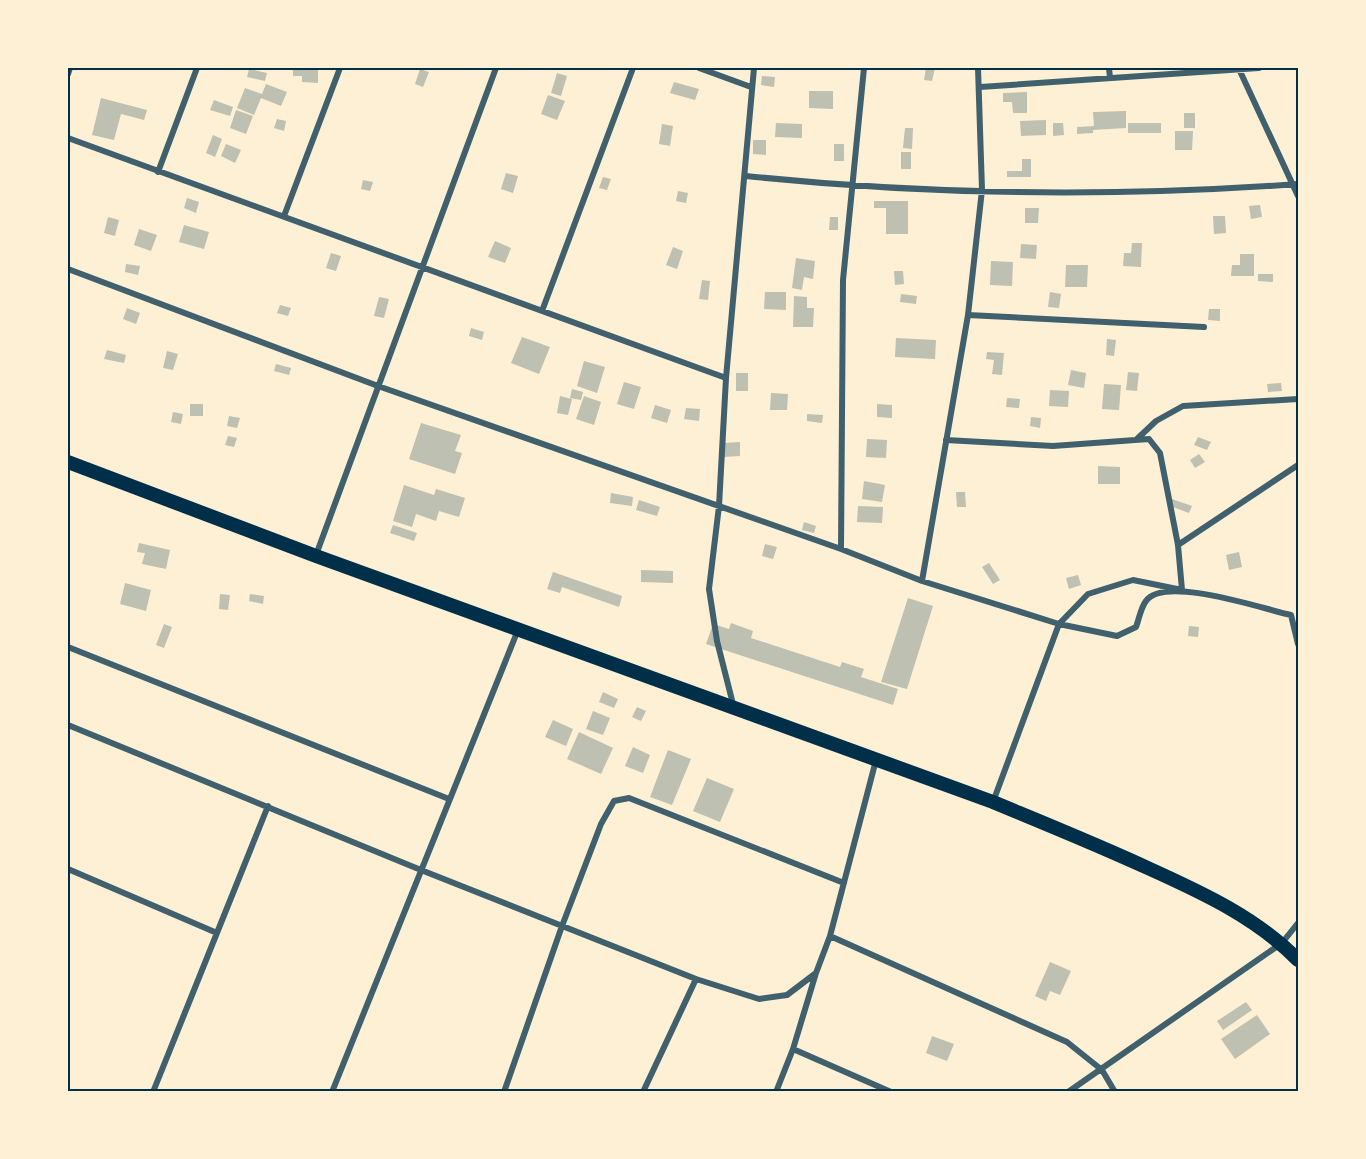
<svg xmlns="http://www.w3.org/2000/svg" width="1366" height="1159" viewBox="0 0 1366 1159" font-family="'Public Sans',sans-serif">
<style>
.building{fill:#bec0b2}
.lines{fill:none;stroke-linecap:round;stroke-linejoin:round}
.minor{stroke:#3f606c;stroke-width:6}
.primary{stroke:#003049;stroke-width:14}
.neatline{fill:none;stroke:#003049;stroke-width:2}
</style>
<rect width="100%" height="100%" fill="#fdf0d5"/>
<path class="building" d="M293,68h25v15l-16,-1v-6h-9z
M926,68h9l-3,13 -8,-1z
M249,69l18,4 -2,8 -18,-4z
M420,69l9,3 -6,15 -8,-3z
M557,73l10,3 -6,20 -10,-3z
M762,76l13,1 -1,10 -13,-2z
M674,82l25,7 -4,11 -25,-7z
M266,84l21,8 -6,14 -20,-8 -7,17 -17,-7 8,-20 17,6z
M809,91h24v18l-24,-1z
M1027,92v21h-14l-1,-11h-9v-9z
M548,95l17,6 -8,19 -16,-6z
M101,98l46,12 -3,10 -23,-6 -7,26 -22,-5z
M214,100l19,7 -3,9 -20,-6z
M236,110l17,6 -7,18 -16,-6z
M1126,111v17l-33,2v3l-16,1v-7l17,-1 -1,-14z
M1184,113h11v15h-11z
M277,119l9,2 -2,10 -10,-3z
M1046,120v15l-25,1 -1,-15z
M776,123l26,1v14l-27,-1z
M1053,123h10l1,12 -11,1z
M1128,123h33v10h-33z
M662,124l11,2 -3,20 -11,-2z
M905,128h8l-1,21 -9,-1z
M1175,131h18l-1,19h-17z
M213,135l9,4 -7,18 -9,-4z
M753,140h13v15l-13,-1z
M226,144l15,6 -6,13 -14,-7z
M834,144h10v17h-10z
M901,152h10v17h-10z
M1022,159h9v18h-24v-6h15z
M506,173l12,3 -5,17 -12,-4z
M603,177l8,2 -4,11 -8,-2z
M363,180l10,2 -3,9 -9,-2z
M678,191l10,2 -2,10 -10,-2z
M187,198l12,4 -3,11 -12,-5z
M874,201h34v33h-22v-26h-12z
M1260,205l2,12 -11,2 -2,-13z
M1025,208h14l-1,15h-13z
M1213,216h12l1,17 -12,1z
M108,217l11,3 -4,16 -11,-3z
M830,217h8v13h-9z
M184,225l25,7 -5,17 -25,-7z
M139,229l18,6 -6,16 -17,-6z
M495,241l16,7 -6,15 -17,-6z
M1132,243h10l-1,24 -18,-1 1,-13h7z
M1021,244l16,1 -1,14 -16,-1z
M673,247l10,4 -6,18 -11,-4z
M331,253l10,3 -5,15 -10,-3z
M1240,254h14v22h-23l1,-11h8z
M796,258l19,3 -2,18 -9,-2 -2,13 -10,-2z
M991,261l22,1 -1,24 -22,-1z
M126,264l14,2 -2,9 -13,-3z
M1066,265h22l-1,22h-22z
M894,271h9l1,13 -9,1z
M1258,274h15v8l-15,-1z
M702,280l8,1 -2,19 -9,-1z
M765,292h21v18l-22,-1z
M1050,292l11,2 -2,14 -11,-1z
M901,294l16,2 -1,8 -16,-2z
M794,296l13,1v11h7l-1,19h-20z
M379,297l10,2 -5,19 -10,-2z
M280,305l11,3 -3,8 -11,-3z
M127,308l13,5 -4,11 -13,-5z
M1209,309h11v12l-12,-1z
M471,328l13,4 -2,8 -13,-4z
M522,337l28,10 -11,27 -28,-11z
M896,338l40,2 -1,19 -40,-2z
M1107,339l9,1 -2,16 -8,-1z
M107,350l19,5 -2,8 -20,-4z
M167,351l11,3 -5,16 -10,-2z
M987,352l17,1 -2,22 -10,-1 2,-14 -8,-1z
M584,361l21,6 -8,26 -20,-7z
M276,364l15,4 -2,7 -15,-4z
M1071,370l15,3 -2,15 -16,-3z
M1128,372l11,1 -2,18 -11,-1z
M736,373h12v18h-12z
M624,382l17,5 -7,22 -17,-5z
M1281,383l1,8 -14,1 -1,-8z
M1104,384l17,1 -2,25 -17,-1z
M572,389l11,3 -2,8 -11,-2z
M1050,390l19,1 -1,16 -19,-1z
M771,393l17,1 -1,16h-17z
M560,396l12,3 -4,16 -11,-2z
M584,396l17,6 -7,23 -18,-6z
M1007,398l13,1 -1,9 -13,-1z
M190,404h13v12h-13z
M877,404l15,1v13l-15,-1z
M655,405l16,5 -4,13 -16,-5z
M686,408l14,1 -1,12 -15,-2z
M173,412l10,2 -2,10 -10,-2z
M807,414l16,1 -1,8 -15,-2z
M229,416l11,2 -3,10 -10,-2z
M1031,417l10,1 -1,10 -10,-2z
M421,423l40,12 -6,16 7,2 -7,21 -46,-15z
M228,436l9,2 -3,9 -9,-2z
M1198,437l13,5 -4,8 -13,-5z
M867,439l20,1 -1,18 -20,-1z
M740,442v14l-17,1v-14z
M1199,454l6,8 -10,6 -5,-8z
M1098,466l22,1v17h-22z
M864,481l21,4 -3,17 -20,-3z
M404,485l30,10 2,-6 29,9 -6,19 -20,-6 -3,10 -20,-7 -4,13 -19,-6z
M956,492h9l1,15h-9z
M611,493l22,4 -1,9 -22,-3z
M1172,499l20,7 -3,7 -19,-7z
M639,500l21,7 -3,9 -21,-6z
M858,506l25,1 -1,16 -25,-1z
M804,522l12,4 -2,7 -12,-3z
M393,525l24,8 -3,8 -24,-8z
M139,543l31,7 -4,19 -24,-5 3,-11 -8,-1z
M765,544l12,3 -4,12 -11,-3z
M1239,552l3,15 -13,3 -3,-15z
M989,563l11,17 -7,4 -11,-17z
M641,570l32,1v12l-32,-1z
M553,572l69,24 -3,11 -57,-20 -2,6 -13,-4z
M1078,575l3,10 -12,4 -3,-11z
M125,583l26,7 -5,21 -26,-7z
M220,594l10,1 -2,15 -9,-1z
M250,594l14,2 -1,8 -14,-3z
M908,598l25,8 -26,83 -26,-7z
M731,623l22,8 -2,7 89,29 2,-5 22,7 -3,8 37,12 -5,16 -187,-61 7,-20 16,5z
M164,624l8,3 -8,21 -8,-3z
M1189,626l10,1 -1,10 -10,-1z
M603,692l15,7 -4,9 -15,-6z
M637,707l9,4 -5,10 -9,-4z
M593,711l17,7 -7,17 -17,-6z
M553,720l20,9 -7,17 -21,-9z
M579,732l34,16 -12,26 -34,-15z
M633,747l17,8 -7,18 -18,-7z
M668,750l23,9 -19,46 -22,-8z
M707,778l27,11 -14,33 -27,-11z
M1050,962l21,9 -11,24 -10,-4 -4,10 -11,-5z
M1246,1002l6,8 -29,20 -6,-9z
M1257,1015l13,19 -35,25 -14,-20z
M932,1036l22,8 -7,17 -21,-8z"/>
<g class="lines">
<path class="minor" d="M699,68l52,19
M1109,68l1,10
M1239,69l59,127
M68,74l2,-6
M980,87l279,-19
M68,138l658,240
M158,172l39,-104
M746,176c181,19 370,21 552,8
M284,216l56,-148
M68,269l310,117 463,163 81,32 137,43 58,12 19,-9c3,-8 5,-20 10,-26 19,-26 117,8 145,14l7,29
M542,311l91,-243
M968,315l236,12
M1137,439l19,-18 27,-15 115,-7
M946,440l107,6 96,-7 11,14 18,92 4,45 -49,-10 -45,14 -29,30 -66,178
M1178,545l120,-80
M841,549l2,-269 21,-212
M316,555l180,-487
M922,581l46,-266 14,-125 -4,-122
M68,647l381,152
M734,708l-17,-67 -8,-52 10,-83 7,-128 28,-310
M68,725l353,145 275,109 63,20 28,-4 29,-22 14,-37 46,-176
M68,869l149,64
M830,936l237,106 35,28 13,22
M793,1049l98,43
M153,1092l115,-286
M332,1092l186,-462
M504,1092l58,-166 39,-102 13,-23 15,-3 215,85
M643,1092l53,-113
M776,1092l17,-43 23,-76
M1068,1092l214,-149 16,-20"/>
<path class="primary" d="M68,462l248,94 677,246c53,22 105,43 157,67 53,24 107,49 148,91"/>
</g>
<rect width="1366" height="1159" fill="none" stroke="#fdf0d5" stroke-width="138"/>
<rect x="69" y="69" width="1228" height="1021" class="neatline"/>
</svg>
